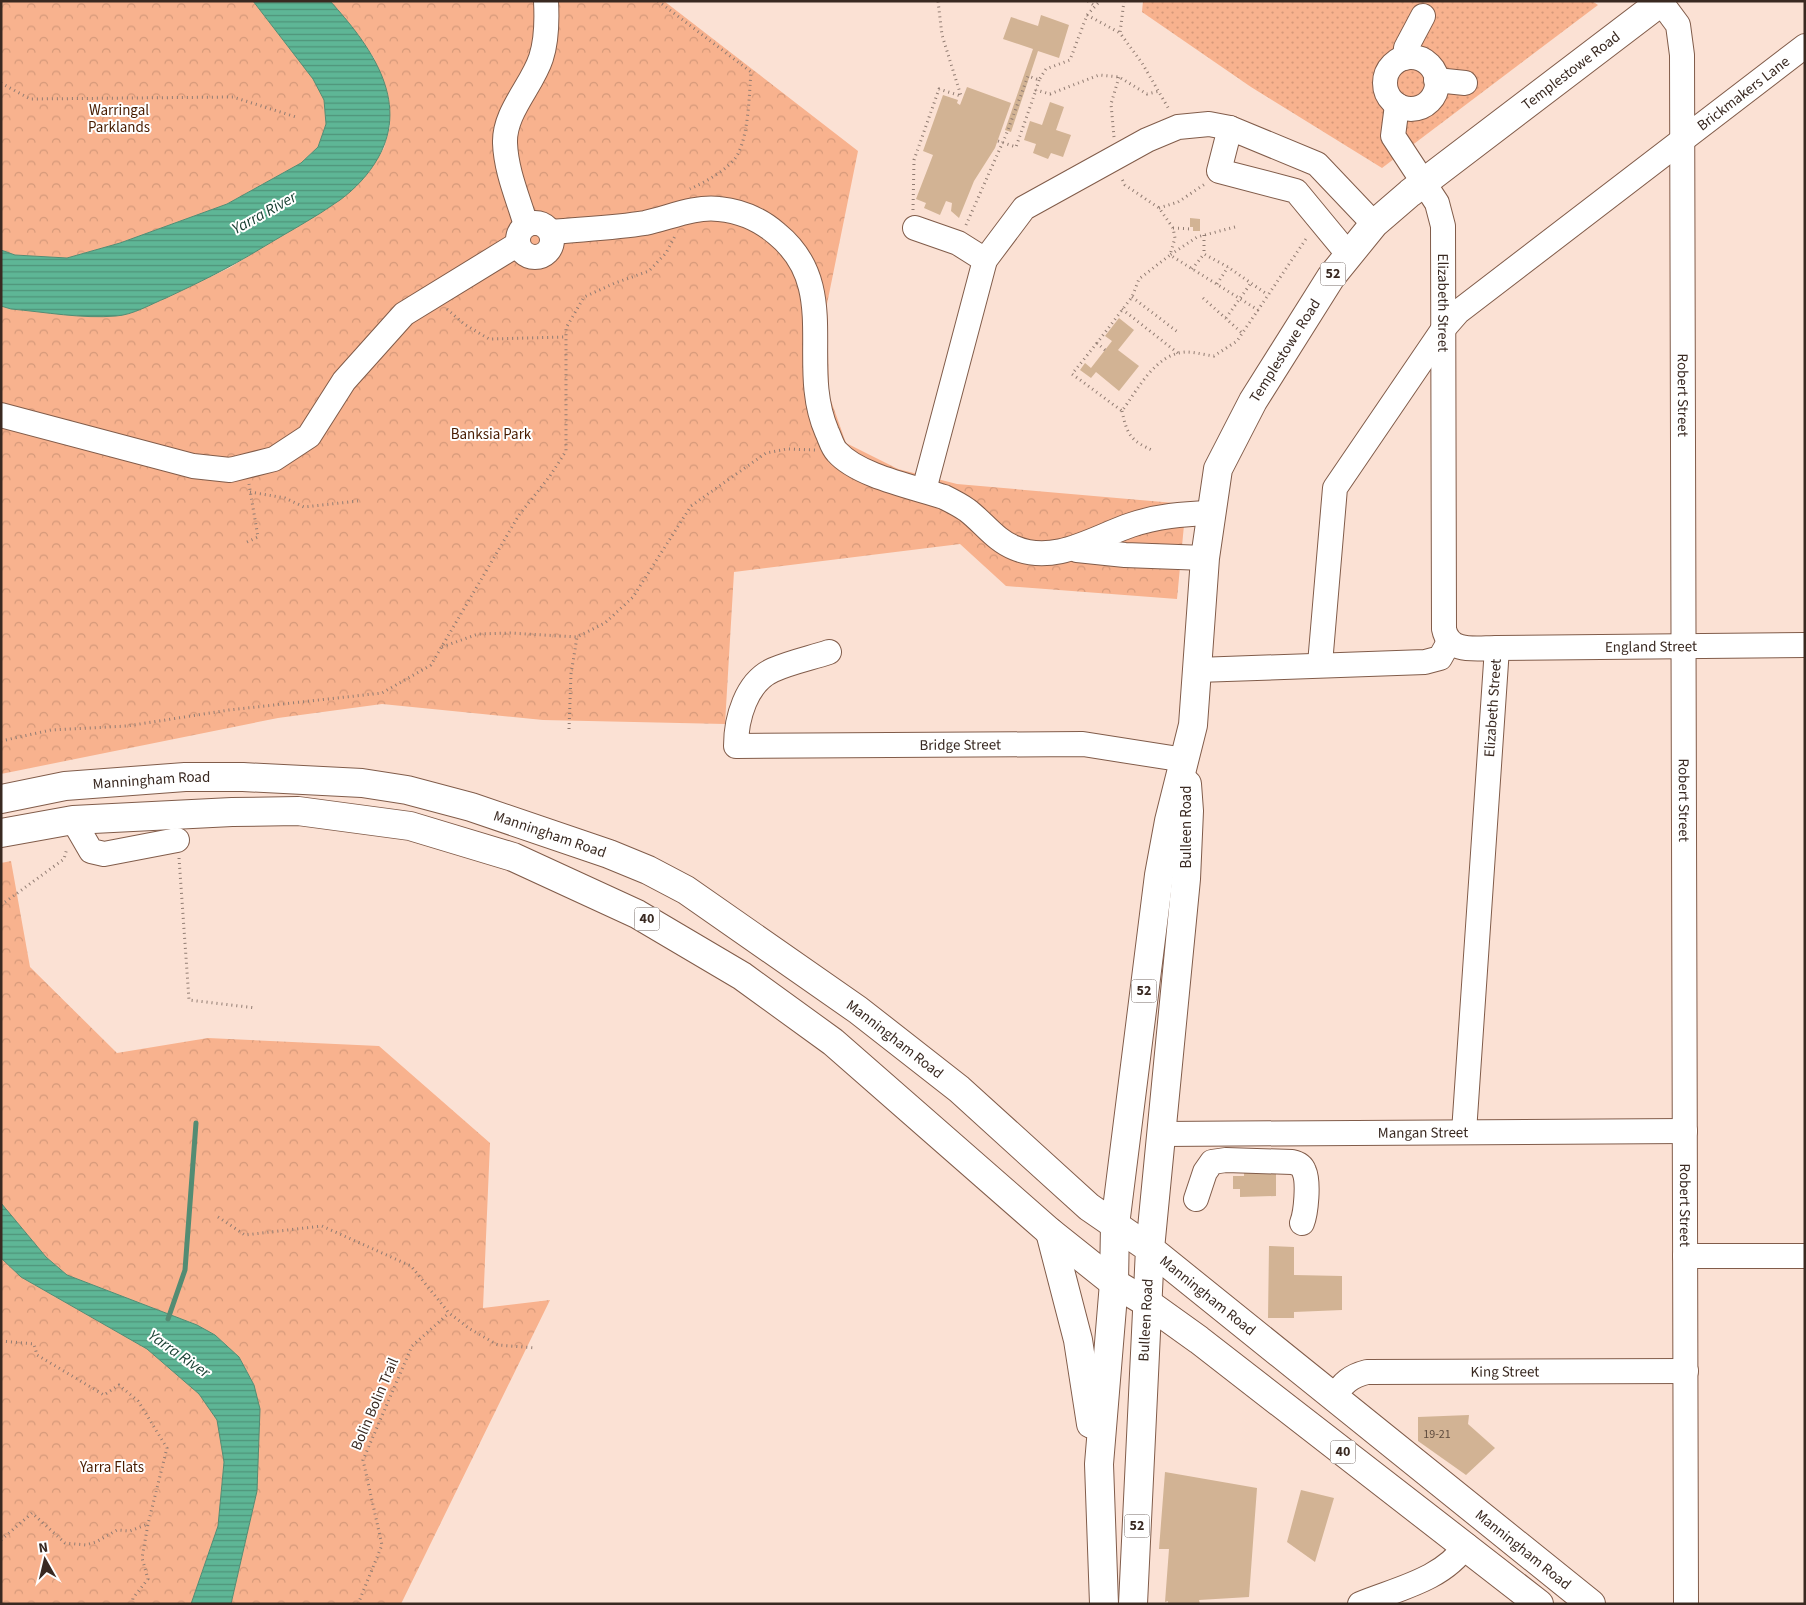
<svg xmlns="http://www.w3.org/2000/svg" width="1806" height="1605" viewBox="0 0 1806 1605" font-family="'Source Sans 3',sans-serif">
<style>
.grass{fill:url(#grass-dots)}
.forest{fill:url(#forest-crowns)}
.water{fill:url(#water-rules);stroke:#538c73}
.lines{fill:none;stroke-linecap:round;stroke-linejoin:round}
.stream{stroke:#538c73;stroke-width:5}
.building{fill:#d2b394}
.minor-casing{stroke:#815c4a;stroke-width:26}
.major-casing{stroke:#815c4a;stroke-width:30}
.highway-casing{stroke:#815c4a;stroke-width:30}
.path{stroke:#917c72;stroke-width:3;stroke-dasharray:1 4;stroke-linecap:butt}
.minor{stroke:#fff;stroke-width:24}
.major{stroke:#fff;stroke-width:28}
.highway{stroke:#fff;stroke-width:28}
.labels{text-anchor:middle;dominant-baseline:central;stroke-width:4;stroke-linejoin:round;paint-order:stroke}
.number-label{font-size:12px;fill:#5f4c3e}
.shield{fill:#fff;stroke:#746964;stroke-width:1}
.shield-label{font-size:14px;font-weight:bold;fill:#392921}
.street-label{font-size:15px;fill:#392921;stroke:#fff}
.park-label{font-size:15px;fill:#481c01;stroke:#fff}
.water-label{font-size:16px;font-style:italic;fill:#173f31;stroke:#fff}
</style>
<defs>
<pattern id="grass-dots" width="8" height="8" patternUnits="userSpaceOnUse" patternTransform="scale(1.25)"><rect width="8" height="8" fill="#f8b28e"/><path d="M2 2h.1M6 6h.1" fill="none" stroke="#d5997a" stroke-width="1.8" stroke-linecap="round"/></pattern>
<pattern id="forest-crowns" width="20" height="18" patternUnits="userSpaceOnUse" patternTransform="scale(1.25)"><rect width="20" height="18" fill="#f8b28e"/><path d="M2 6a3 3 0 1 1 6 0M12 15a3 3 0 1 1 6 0" fill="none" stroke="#d5997a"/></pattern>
<pattern id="water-rules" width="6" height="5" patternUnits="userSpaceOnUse" patternTransform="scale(1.25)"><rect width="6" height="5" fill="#5eb696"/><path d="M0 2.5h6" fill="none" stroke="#4f947a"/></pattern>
</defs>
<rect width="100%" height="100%" fill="#fbe1d4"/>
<path class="grass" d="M1143,1h449l6,4 -216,163 -131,-81 -109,-75z"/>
<path class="forest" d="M1,1h252l60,78 11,21 2,24 -8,23 -17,16 -74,41 -107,39 -53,15 -52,-3 -14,-5z
M330,1h334l194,150 -31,153 2,91 17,48 52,26 59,15 229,20 -9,95 -171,-13 -46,-42 -226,28 -9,152 -182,-4 -161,-16 -104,14 -277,56v-468l10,3 71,7h36l28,-9 83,-39 112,-69 28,-27 15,-24 6,-22 -16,-68 -25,-35z
M11,861l19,106 87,86 91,-15 171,8 111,97 -7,165 67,-8 -149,304h-170l26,-113 -3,-106 -15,-28 -24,-22 -18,-10 -130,-50 -21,-18 -45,-54v-340z
M1,1258l20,19 126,72 52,45 18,26 7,41 -6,65 -27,78h-190z"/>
<path class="water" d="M253,1h77c39,43 81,99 48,157 -9,16 -23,31 -38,42 -25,18 -54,33 -80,49 -31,19 -62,34 -94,49 -15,6 -33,17 -50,18 -34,3 -71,-4 -105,-7l-10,-3v-56l14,5 52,3 53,-15 107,-39 74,-41 17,-16 8,-23 -2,-24 -11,-21z
M1,1203l45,54 21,18 130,50 18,10 24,22 15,28 6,24 -3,82 -26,113h-40l27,-78 6,-64 -7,-42 -18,-26 -52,-45 -126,-72 -20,-19z"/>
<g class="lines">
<path class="stream" d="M168,1319l17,-49 11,-147"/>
</g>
<path class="building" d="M1041,15l28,10 -10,33 -21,-7 -27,81 -6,-2 28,-81 -30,-10 8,-22 27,9z
M967,87l44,16 -16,45 -21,33 -15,37 -8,-7 1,-8 -6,-2 -6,14 -16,-7 2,-5 -10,-4 17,-44 -10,-4 20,-56 15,5 -1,3 3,2z
M1050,102l14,5 -8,23 15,5 -8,22 -12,-4 -3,6 -15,-6 3,-9 -12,-4 6,-19 12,4z
M1190,218l10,1v12h-7v-4h-3z
M1119,318l15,12 -16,20 21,16 -20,25 -23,-19 -5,6 -11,-8 5,-7 6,5 21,-27 -7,-5z
M1244,1167h32v29l-36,1v-8h-7v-13h11z
M1269,1246l25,1v28l48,1v34l-48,2v6h-26z
M1469,1415l-1,9 27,24 -29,27 -48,-34v-24z
M1165,1472l92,16 -8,109 -50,3 1,4h-32v-3l-3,1 4,-53h-10z
M1301,1490l33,8 -19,64 -28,-20z"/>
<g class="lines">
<g class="minor-casing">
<g id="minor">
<path id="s1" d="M1661,2l17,23 4,30 4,1549"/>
<circle cx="1411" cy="83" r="26"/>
<path d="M1405,58l1,-10 17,-32"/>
<path d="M1436,80l29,3"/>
<path id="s2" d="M1397,105l-4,31 44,67 6,23 1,403c5,25 32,19 53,19l-33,484"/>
<circle cx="535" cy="240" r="17"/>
<path d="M526,225c-8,-27 -20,-54 -21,-82 -1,-31 27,-57 36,-85 6,-18 6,-38 5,-57"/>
<path d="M915,228l43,15 27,17"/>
<path d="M551,232c31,-3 63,-4 94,-9 24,-5 49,-17 74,-14 21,2 42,11 58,25 65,53 20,130 50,198 3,6 5,15 10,20 21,24 77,35 107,45 8,4 16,8 23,13 16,12 29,31 48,38 40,17 80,-11 116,-23 26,-9 52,-11 79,-12"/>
<path d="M1348,254l-52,-63 -77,-20 11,-43 87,36 57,60"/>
<path d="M1,415l192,51 37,4 44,-11 35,-23 35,-55 60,-67 114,-70"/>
<path d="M924,490l61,-230 39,-52 123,-68 31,-13 31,-3 21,4"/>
<path d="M1077,550l48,5 80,3"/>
<path id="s3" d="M1497,648l308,-3"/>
<path id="s4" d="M829,652c-18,6 -38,10 -56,18 -27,12 -37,49 -37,76l347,-2 102,16"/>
<path id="s5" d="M1320,664l15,-176 109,-160 14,-16 347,-266"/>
<path d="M1197,670l228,-8 15,-4 9,-16"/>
<path d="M73,820l18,31 13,3 73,-14"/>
<path id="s6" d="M1162,1134l523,-3"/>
<path d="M1196,1199l9,-27 7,-10 14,-2 66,2c5,1 10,3 12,9 5,11 2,42 -2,52"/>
<path d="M1685,1256h120"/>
<path id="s7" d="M1335,1397c7,-14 16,-21 32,-25l319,-1"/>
<path d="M1360,1604c36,-15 83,-24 106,-59"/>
</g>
</g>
<g class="major-casing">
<g id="major">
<path id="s8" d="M1187,784l2,27 -3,68 -36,370 441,355"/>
<path id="s9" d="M1115,1225l44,-350 10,-54 24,-96 12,-167 13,-89 35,-68 78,-124 43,-53 36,-31 252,-192"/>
<path d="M1146,1302l53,38 340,264"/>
</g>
</g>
<g class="highway-casing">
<g id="highway">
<path id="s10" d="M1,799l64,-13 120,-9h58l119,6 45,7 64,17 138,47 39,16 38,20 172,120 101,79 130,118 61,42 -17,355"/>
<path d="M1,833l72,-13 159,-8 66,-1 112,15 103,31 124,57 105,62 91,66 217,190 64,51 32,19"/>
<path d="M1050,1232l28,108 13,84"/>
<path d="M1104,1604l-5,-140 15,-181 1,-58"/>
</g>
</g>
<path class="path" d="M658,1l93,71c-2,22 -2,74 -19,90 -12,12 -27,20 -42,27
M1088,1l8,6
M1124,1l-4,32 22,30 28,48
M1087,15l33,18
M1039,80l-3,10 14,4 49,-19 20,2 28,17 13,-3
M1,83l29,16 203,-2 63,20
M1114,137l-3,-33 8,-27
M998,141l18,6 20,-57
M1159,208l19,-6 27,-18
M913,210l1,-50 25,-71 22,7 -19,-61 -4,-34
M966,225l40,-90 22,-59 11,4 7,-11 24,-9 17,-45 13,-14
M1235,227l-38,10 -27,18 88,55 50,-74
M1173,228l18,1
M1204,235v19l24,13 40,28
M1192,269l12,-15
M1217,284l11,-17
M1132,297l47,36
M1203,298l39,35
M447,309l17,15 25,15 77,-2
M1122,309l57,45
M1226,318l25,-35
M1097,343l-25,31 50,37c16,-22 34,-58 64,-59 9,0 19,3 28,4l23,-15 21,-31
M1105,350l-8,-7 35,-46 7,-18 31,-24 5,-17 -2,-10 -14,-20 -34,-23 -4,-8
M1122,411c5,24 9,30 32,40
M250,492l35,6 19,9 54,-6
M247,542l11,-5 -9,-53
M442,647l36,-13 32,-1 67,4 28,-14 28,-26 58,-91 75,-53 21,-4 28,1
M569,729l2,-55 6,-37
M1,741l50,-11 76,-4 102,-16 153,-17 49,-28 88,-150 31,-39 16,-25v-123l18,-31 31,-14 34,-12 17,-18 10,-19
M179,858l10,142 67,8
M1,905l63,-46 3,-11
M218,1217l27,18 77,-9 89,40 38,47 21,16 28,16 38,3
M1,1341l33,3 3,11 67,40 15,-10 19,16 29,47 -19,76 -6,34 6,21 -15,19 -1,6
M1,1540l31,-27 33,30 21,2 10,-3 21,-12 13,1 18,-7
M358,1604l24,-59 -19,-85 49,-114 37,-33"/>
<use href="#minor" class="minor"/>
<use href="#major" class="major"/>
<use href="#highway" class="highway"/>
</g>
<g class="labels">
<g class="number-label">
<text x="1437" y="1434">19-21</text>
</g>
<g class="shield">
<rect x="1320.5" y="262.5" width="25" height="23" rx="4"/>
<rect x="634.5" y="907.5" width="25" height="23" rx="4"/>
<rect x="1131.5" y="979.5" width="25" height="23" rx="4"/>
<rect x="1330.5" y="1440.5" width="25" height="23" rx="4"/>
<rect x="1124.5" y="1514.5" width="25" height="23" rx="4"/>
</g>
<g class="shield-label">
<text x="1333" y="274">52</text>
<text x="647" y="919">40</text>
<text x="1144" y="991">52</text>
<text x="1343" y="1452">40</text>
<text x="1137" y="1526">52</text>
</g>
<g class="street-label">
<text stroke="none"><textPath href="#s9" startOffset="1305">Templestowe Road</textPath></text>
<text stroke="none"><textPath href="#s5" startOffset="751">Brickmakers Lane</textPath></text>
<text stroke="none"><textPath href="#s2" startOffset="212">Elizabeth Street</textPath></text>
<text stroke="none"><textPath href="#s9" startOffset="900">Templestowe Road</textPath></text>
<text stroke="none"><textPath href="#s1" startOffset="399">Robert Street</textPath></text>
<text stroke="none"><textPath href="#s3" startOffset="154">England Street</textPath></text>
<text transform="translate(1493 708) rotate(-86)">Elizabeth Street</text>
<text stroke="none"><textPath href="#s4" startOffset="372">Bridge Street</textPath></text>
<text stroke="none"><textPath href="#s10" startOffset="152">Manningham Road</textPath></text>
<text stroke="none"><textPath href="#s1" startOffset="804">Robert Street</textPath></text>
<text transform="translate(1186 827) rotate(-90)">Bulleen Road</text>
<text stroke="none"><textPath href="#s10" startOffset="558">Manningham Road</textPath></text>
<text stroke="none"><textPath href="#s10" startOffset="962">Manningham Road</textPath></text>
<text stroke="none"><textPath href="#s6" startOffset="261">Mangan Street</textPath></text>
<text stroke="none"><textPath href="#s1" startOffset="1209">Robert Street</textPath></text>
<text stroke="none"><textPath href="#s8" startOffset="541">Manningham Road</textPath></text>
<text transform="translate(1146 1320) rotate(-87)">Bulleen Road</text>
<text stroke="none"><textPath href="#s7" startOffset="180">King Street</textPath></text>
<text transform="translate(375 1404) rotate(-67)">Bolin Bolin Trail</text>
<text stroke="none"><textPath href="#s8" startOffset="946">Manningham Road</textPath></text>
</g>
<g class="park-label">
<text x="119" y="110">Warringal<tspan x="119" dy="17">Parklands</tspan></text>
<text x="491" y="434">Banksia Park</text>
<text x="112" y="1467">Yarra Flats</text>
</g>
<g class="water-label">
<text transform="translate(264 213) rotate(-29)">Yarra River</text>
<text transform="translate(179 1354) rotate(35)">Yarra River</text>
</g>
</g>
<rect width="1806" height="1605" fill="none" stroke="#392921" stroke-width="5"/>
<g transform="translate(45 1560) rotate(352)" stroke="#ffffff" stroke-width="4" paint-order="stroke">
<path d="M0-4L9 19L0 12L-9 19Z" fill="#392921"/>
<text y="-8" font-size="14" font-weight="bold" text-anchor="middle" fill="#392921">N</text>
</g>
</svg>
